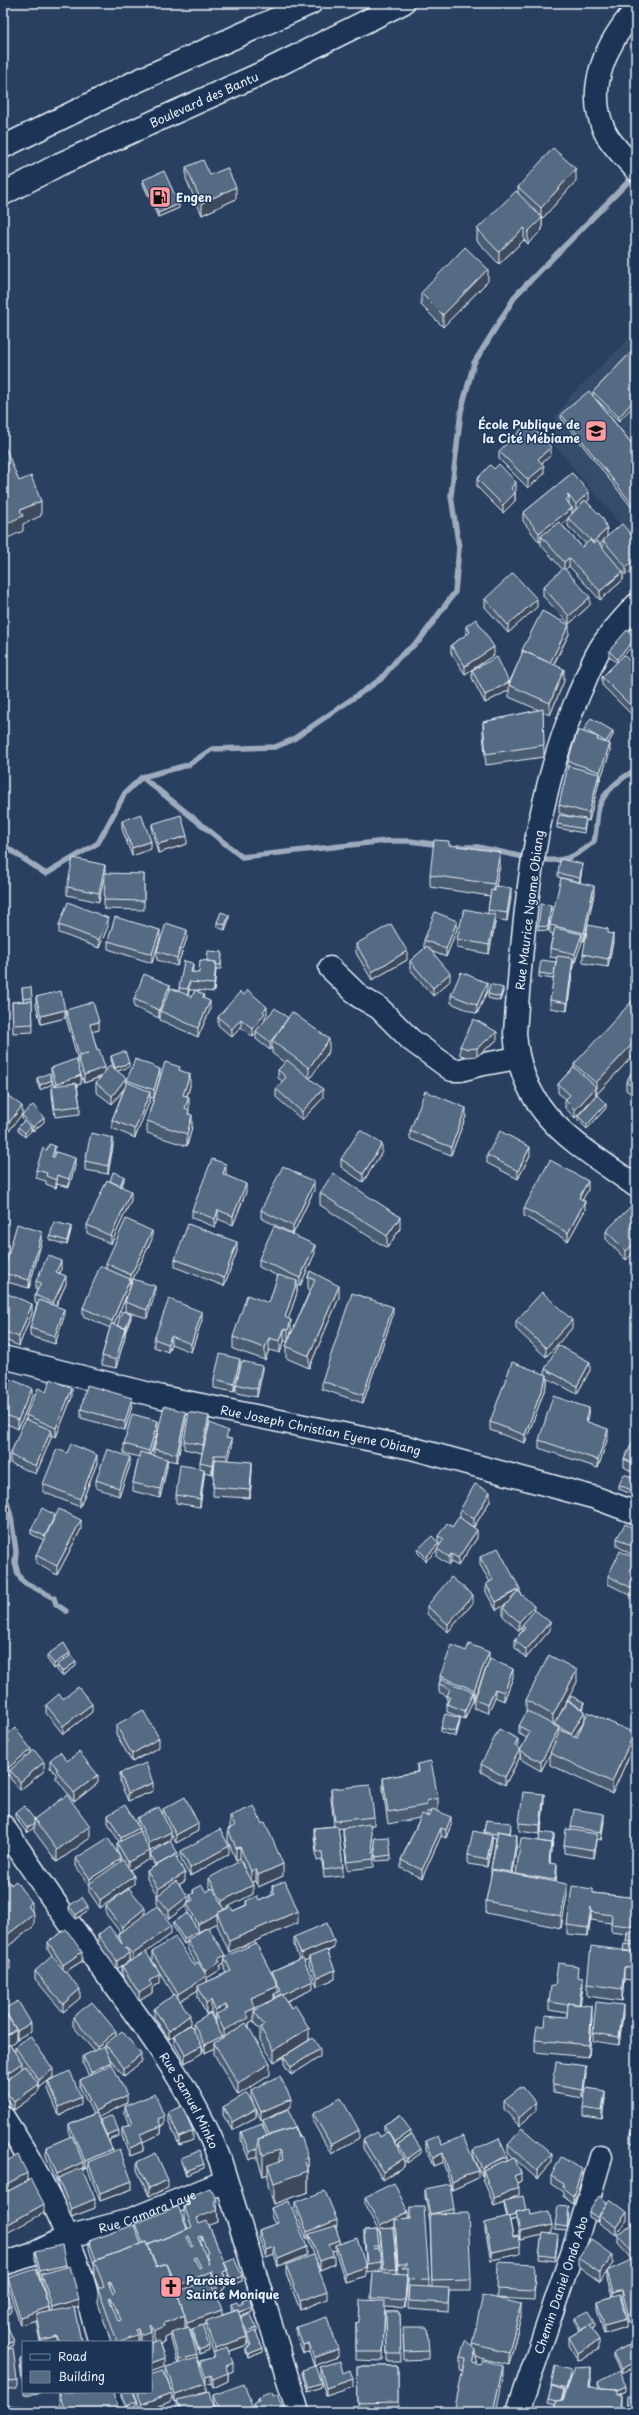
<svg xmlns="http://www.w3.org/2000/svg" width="639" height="2415" viewBox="0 0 639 2415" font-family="'Playpen Sans',sans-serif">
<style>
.built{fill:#364d6b}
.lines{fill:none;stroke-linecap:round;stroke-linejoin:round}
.stream{stroke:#9dabbd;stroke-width:5.5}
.minor-casing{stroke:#e8f1f8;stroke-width:25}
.tertiary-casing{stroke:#e8f1f8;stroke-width:25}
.trunk-casing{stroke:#e8f1f8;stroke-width:25}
.minor{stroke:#1d3557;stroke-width:22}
.tertiary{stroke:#1d3557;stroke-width:22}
.trunk{stroke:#1d3557;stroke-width:22}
.wall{fill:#495b71;stroke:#e8f1f8;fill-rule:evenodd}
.shaded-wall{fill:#3c4a5c;stroke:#e8f1f8}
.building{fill:#556a83;stroke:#e8f1f8;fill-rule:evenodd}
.labels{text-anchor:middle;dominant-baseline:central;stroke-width:3;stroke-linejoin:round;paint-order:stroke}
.street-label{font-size:12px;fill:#e8f1f8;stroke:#1d3557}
.poi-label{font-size:12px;font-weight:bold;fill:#e8f1f8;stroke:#1d3557;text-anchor:start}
</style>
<rect width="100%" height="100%" fill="#294061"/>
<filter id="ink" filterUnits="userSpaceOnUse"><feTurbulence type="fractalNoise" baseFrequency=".025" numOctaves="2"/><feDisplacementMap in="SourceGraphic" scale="8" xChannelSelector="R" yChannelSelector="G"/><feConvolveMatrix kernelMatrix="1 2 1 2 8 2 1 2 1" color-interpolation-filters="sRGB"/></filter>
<g filter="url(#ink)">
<path class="built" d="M636,332v211l-81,-97v-29l16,-22z"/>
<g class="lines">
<path class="stream" d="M142,777l46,-12 24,-16 63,-2 17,-7 89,-61 18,-22 20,-16 36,-49 4,-44 -8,-52 10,-85 13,-48 42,-68 116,-117
M3,845l43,29 52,-31 27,-50 17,-16 100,80 144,-16h24l31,4
M458,847h20l50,11
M536,859c27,4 39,-1 58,-18 3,-11 2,-23 5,-34 5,-16 23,-30 37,-37
M3,1488l8,29 5,34 -1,12 3,11 4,7 32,17 2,6 10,7"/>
<g class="minor-casing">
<g id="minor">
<path d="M330,968l30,29 19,11 32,32 41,30h9l18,-5 38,-7"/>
<path d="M3,2117c34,51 62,106 80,164 6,20 10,41 17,61"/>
<path id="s1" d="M3,2264l28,-9 36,-18 60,-16 99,-40"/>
<path d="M116,2392l7,20"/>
<path id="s2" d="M518,2412l59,-174 24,-81"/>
</g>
</g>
<g class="tertiary-casing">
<g id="tertiary">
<path d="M636,9c-29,33 -52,79 -31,123 7,14 21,26 31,38"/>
<path d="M636,605c-12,13 -25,27 -35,42 -9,14 -15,32 -22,47 -46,106 -56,225 -64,339 6,83 60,109 121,153"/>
<path id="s3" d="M3,1357l159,40 249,51 185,50 40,15"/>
<path id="s4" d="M3,1826c30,44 59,88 90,130 47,64 98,129 127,204l78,252"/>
</g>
</g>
<g class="trunk-casing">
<g id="trunk">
<path d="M3,147l132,-65 176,-79"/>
<path id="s5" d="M3,194l57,-30 200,-90 143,-71"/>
</g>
</g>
<use href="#minor" class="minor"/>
<use href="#tertiary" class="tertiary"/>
<use href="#trunk" class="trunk"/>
</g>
<path class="wall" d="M186,167l24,8 26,24 -34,16 -16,-36z
M143,180l36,28 -21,9 -15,-33z
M576,181l-34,38v11l-14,14 -4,-4 -25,24 -22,-23v-12l41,-36v-6z
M488,281l-45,46 -22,-22v-12z
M636,347l-17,74 -23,-22 40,50v64l-75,-95v-4l32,-18v-4z
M499,451l52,4 -9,8 2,11 -16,14 -29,-29z
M572,473l17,27 -2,2 20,35 29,3 -10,35 -3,-3v8l-23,20 -31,-34 -4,4 25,35 -21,19 -26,-28v-9l20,-17 -22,-25v-4l-2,1 -16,-21v-8zM571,507l4,4 -3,2zM568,519v7l18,18 -4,3 -21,-23zM603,541v7l-3,-4z
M477,479l39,12 -1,1v9l-12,12 -26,-26z
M485,599l52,8 -29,26 -23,-26z
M466,626l28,29 -29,19 -14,-21v-8l15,-10z
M636,630v12l-12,13 12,12v52l-34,-34v-8l15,-14 -8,-7v-5l23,-16v-1z
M569,634l-15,30 10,17 -14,34 -7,-3 1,45 -58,8 -3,-31v-12l56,-12 -30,-13v-7l-24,13 -13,-25v-8l37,13 13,-28v-5z
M584,729l29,6 -5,9 2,8 -10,28 -1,-1v3l-10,39 -3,-1 -2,13 -27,-5v-4l19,-6 -17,-5v-8l9,-37v-7l16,-29z
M122,821l29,28 -19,7 -10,-27z
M152,824l35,20 -29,9 -6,-21z
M449,845l51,19 -4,22 15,11 -4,24 -12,-2v4l-6,31 -32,-6v-9l31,-26 2,-17 -60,-9v-12z
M636,856v17l-4,-2v-8z
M582,868l-2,14 -22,-5v-4z
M105,873l-6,29 -32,-7v-8z
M144,874v36l-40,-1v-9z
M594,894l-10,47h-2l-7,21h-2v4l-6,45 -17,-3v-8l4,-21 -15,-2v-4l17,-11 1,-4 -7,-1v-9l3,-14 -3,-1v-8z
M551,909l-3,22 -10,-1v-4z
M229,919l-4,11 -8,-3v-5z
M59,925l49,1 -9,22 -40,-15z
M457,929l-11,28 -15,-6 19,30 -17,15 -23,-27v-8l15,-13h-1v-8z
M608,933l5,9 -5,25 -25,-4v-9z
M160,938l-8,25 -44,-14v-8z
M187,938l-10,28 -20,-6v-9z
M356,944l51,16 -35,20 -16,-27z
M222,952l-1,17h-5l-2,23 -19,-2 9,9 6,11 -12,27 -38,-17v-4l-1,2 -25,-11v-8l36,-10 9,2v-3l14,-17 -1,2h7l8,-12zM189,990h6l-3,7 -4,-1z
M636,968v20l-6,-4v-8z
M22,988l10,10v5l1,29 -20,1 -1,-31 11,-1z
M487,991l-10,23 -26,-11v-8z
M503,992l-3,9 -12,-3v-4z
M36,997l29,21 -24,6 -5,-19z
M636,1001v51l-61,66 -10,-10v-8l1,-1 -8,-6v-9l16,-17v-3z
M66,1010l33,20 -7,2 5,18 8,21 9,-3 -3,-8v-4l18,11 -12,4 9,13 1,-2v-2l33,-3 -2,8 22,-15 10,16 -3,10 2,19 3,12 -5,19 -40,-13v-12l7,-23 -4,-1v3l-15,38 -23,-10v-8l12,-31 -12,15 -16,-12v-9l5,-6 -17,6 -5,-13 2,14 -4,1 3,21v8l-25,3 -3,-22v-9h2l-3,-10v-8l27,-4v-4l-12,-42z
M267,1015l-2,2v2l64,32 -20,28 14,19 -21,22 -26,-23v-8l7,-7 -5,-4v-8l7,-7 -13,-10v-5l-2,2 -14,-11v-6l-3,4 -12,-10 -9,10 -14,-12v-8z
M497,1040l-20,16 -10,1 -7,-2v-9z
M636,1065v32l-10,-7v-8z
M37,1078l15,6 -12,6 -3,-8z
M3,1100l19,14 -14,18 -5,-3z
M606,1108l-19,21 -9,-9v-4z
M22,1115l22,7 -11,9 -2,-2v2l-6,6 -7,-6v-4l6,-6 -2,-2z
M466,1116l-15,39 -41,-16v-8z
M113,1146l-5,28 -23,-4v-9z
M636,1151v15l-1,-1v-12z
M382,1152l-19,30 -22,-15v-8z
M55,1154l-1,3 21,9 -6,21 -12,-3 -1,4 -10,-4v-3l-10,-3v-8z
M487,1155h43l-12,24 -31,-16z
M226,1173l-1,2 21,17 -13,33 -15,-6 -3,8 -23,-9v-8z
M124,1180l-3,7 10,13 -20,44 -24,-11v-8l23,-44z
M314,1190l-21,44 -32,-16v-8z
M588,1190l-6,10 3,10 -17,31 -44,-25v-8z
M320,1193l80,36 -13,19 -67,-43z
M636,1209v41l-10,10 -20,-21v-8z
M71,1230l-4,15 -17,-5v-4z
M152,1239l-19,40 22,15 -8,24 -22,-7v-9l8,-23 -2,4 -1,-1v5l-16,38 3,1 14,-8 -6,15v3l-9,32 -14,-3v-9l8,-28 -27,-12v-8l23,-39v-6z
M42,1240l-13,48 -26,-7v-9z
M237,1251l-13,35 -49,-19v-8z
M315,1253l-15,33 -3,-1v8l-9,26 3,13 -2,8 21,-50 -2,-1v-12l2,-6 29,27 -30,70 -23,-10v-12l2,-4 -4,-1 -4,12 -11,-3 -4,10 -32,-11v-12l36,-34 9,-27 -19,-9v-8z
M61,1269l-1,4 6,11 -10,22 8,11 -9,27 -25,-8v-8l7,-24 -2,-1v-8l2,-5 -1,-1v-8z
M3,1292l29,21 -13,33 -16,-7z
M636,1306v16l-4,-4v-8z
M393,1315l-30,88 -41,-14v-8z
M202,1320l-11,32 -20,-8 -3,8 -14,-5v-8z
M516,1321l56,7 -26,29 -30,-28z
M240,1367l22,7 -5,23 -21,-4v-9l4,-15 -6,23 -20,-4v-9z
M545,1369l45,1 -13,24 -30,-16v5l-22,60 -35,-13v-8l55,-48z
M3,1376l29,20 -14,33 -15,-7z
M46,1392l26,5 -16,40 -5,-2v3l-15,36 -26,-11v-8l16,-36v-4z
M132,1406l-7,24 -44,-12v-9z
M589,1416l-2,6 21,15 -10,31 -59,-20v-8z
M186,1420l-9,42 -10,-2v7l-7,31 -27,-7v-8l6,-26 -15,-4v-9l34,-15 -7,26 3,1v-7z
M209,1424l-4,19 23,-5 4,9 -4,13 24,10 -2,28 -37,-2 1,-33 -2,11 -8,-2v5l-4,30 -24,-4v-8l24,-27v-6l2,-9 -18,-4v-8z
M636,1436v38l-12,-7v-8z
M67,1453l30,10 -17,44 -37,-15v-8z
M130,1465l-11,31 -23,-8v-8z
M636,1479v17l-17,-7v-4z
M490,1501l-16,26 -7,-4 10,15 -19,28 -7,-4 -2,3 -12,-8v-7l-11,11 -8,-8v-4l20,-7v-6l14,-9 8,-9v-8z
M55,1517l26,12 -24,46 -21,-12v-8l8,-15 -13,-6v-4z
M636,1530v27l-19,-11v-8z
M480,1557l40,35 14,19 16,19 -24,28 -11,-10v-8l7,-9v-4l-3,4 -16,-15v-8l3,-4 -10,6 -10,-18v-8l4,-2 -10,-17z
M636,1559v39l-28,-14v-8z
M473,1603l-25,29 -21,-18v-8z
M466,1651l23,9 24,17 -9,24 -9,-4 -7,16 -14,-5v-8l12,-31 -12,29h-1v2l-8,19 -18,-7v-16l-8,-4v-8l1,-2v-6z
M47,1655h23l6,11 -14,10 -5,-6v-4l-3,3 -7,-10z
M577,1682l-20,37 27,-12 -1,3 2,9 49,26 -22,49 -62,-29v-11l-9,17 -21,-12v-8l7,-13 -8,-4v-8l8,-13 -1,-1v-12zM584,1720l-7,17 -3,-1z
M63,1699l29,13 -29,22 -17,-21v-8z
M460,1722l-4,15 -15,-5v-4z
M116,1725l43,22 -27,15 -16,-28z
M6,1736l25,17 13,18 -24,19 -10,-12v-4l-2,2 -5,-5v-26l3,-2z
M518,1748l2,9 -15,28 -24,-13v-8z
M50,1760l17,1 31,22 -24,19 -18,-24v-4l-6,-6z
M417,1764l21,34v12l-1,1 14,14 -5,13 -5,-2 -19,42 -21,-10v-8l19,-42 -32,6 -5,-34v-12l34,-6zM432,1811l-3,6 -2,-1v-4z
M120,1773l33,18 -25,10 -8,-19z
M331,1789l43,28v8h-4l4,34v8l-27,3 -4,-34v-8l-5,1 5,38v9l-19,2 -2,-18 -5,1 -3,-25v-8l20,-2 -3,-28z
M544,1802l-3,30 13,6 -3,10 -1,15 7,10 -1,9 11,14 -6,32 -75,-15v-12l5,-24v-8l5,-31 -4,-1v6l-5,24 -19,-3v-9l16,-22 2,-13 25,8 -1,6 7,9 -5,31h4l23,-33 1,-7 -21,-3v-8z
M163,1809l35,22 -22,12 -5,-9v6l-21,11v8l-20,10 4,15 -34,24 -11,-16v-6l-13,-20v-8l45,1 -4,-8v-8l2,-1 -11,-19v-8l29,9v-6l26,-4z
M15,1813l19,6 56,19 -33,24 -23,-31v-4l-7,6 -12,-16z
M230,1816l53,60 -25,11 -2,-6 -5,1 2,12 -30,15 1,1 9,1 13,-6v-4h13l13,-6v-9l26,37 -69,29 -12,-27v-2l-19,9v1l27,24 47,17v-3l27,-12 -5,-14v-8l40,11 -6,3 7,28 -18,7 -8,-21v-6l-5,2 9,28 -26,12 33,56 -29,18 -7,-11v-8l-10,6 -14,-22v-9l-6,-8v-3l-5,3v5l21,47 -32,20 -24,-41v-6l-9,5 -3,-7v7l-17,10 -11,-19v-8l-5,3 -15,-22v-8l20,-14 -22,-35v-8l42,13 2,-1 -9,-16v-6l-3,2 -11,-18v-4l20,-1 -6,-10v-6l-18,14 -12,-15v-9l-10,-16v-8l8,-5 -5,-8v-4l28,3 -2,1 9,23 -6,4 9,17 2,-1v-6l3,-1v-4l13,2 5,-3 -2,-3v-8l39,-1 -8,-19 -4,2 -8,-19v-12l2,-1zM224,1963v6l2,4 -19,9v-4l13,-8v-4zM198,1990v7l8,17 5,-2 4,10 1,-1v4l-23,-2v8l-17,3 14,-10 -10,-23zM274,1999l-19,12v-3z
M604,1822l-3,18 -4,-1 -3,19 -30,-5v-8l7,-16v-2z
M374,1838l17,17v5l-15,1z
M181,1851l48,3 -39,22 -9,-16z
M3,1874l29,37 2,15 -27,21 -4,-5z
M593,1893l43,5v49h-1v5h1v29l-12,-2 -2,22 -35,-5v-12l36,-33 3,-7 1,-10 -16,-2v-9l-20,-3v-5l-3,21 -21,-2v-9z
M69,1906l19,4 -12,9 -7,-9z
M106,1906l39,8 26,20 -25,18 14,31 -8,5v5l-13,8 -17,-27v-8l9,-5 -2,-2v2l-12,8 -19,-26v-8l20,3v-4l2,-2 -14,-18z
M48,1942l34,19 -17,11 15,26 -17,14 -28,-33v-8l18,-13 -5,-8z
M578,1975v2l5,9 -3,19 12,13 -3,39 -54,-5v-12l9,-14 23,-9v-4l-18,-3v-8l6,-16z
M4,2009l27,22 -14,8 -1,-3v5l-6,4 5,7v-5l38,30 -3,3 31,25 -22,10 -11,-26v-8l-9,7v4l-25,18 -11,-15v-85l1,2z
M623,2014l-4,31 -26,-4v-8z
M73,2017l43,18 25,27 -17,14 -16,-20 3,9 16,38 -29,14 2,4v-1l19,16 -10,4 3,12 20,37 -32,12 -12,-31v-2l-3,1 -2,-2v3l12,38 -24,9 -13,-31v-5l-1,1 -11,-26v-9l24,-10 -1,-4v-8l24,-11 -13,-26v-8l9,-4 -6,-12v-8l11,-5 -21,-25z
M586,2075l-3,23 -30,-5v-8z
M251,2090l40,17 -30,13 -5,-11v8l-24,13 -9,-15v-8l32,1 -4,-10z
M605,2099l-3,20 -19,-3v-8z
M504,2100l32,11 -17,15 -15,-17z
M125,2106l39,18 -3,2v8l-18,7v10l-13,5 -8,-20v-8l7,-3 -4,-11z
M168,2112l25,28 -14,5 -11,-25z
M313,2113l46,25 -28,16 -18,-32z
M400,2115l-4,30 2,3v-4l23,9 -14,10 -3,-4v7l-21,14 -20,-32v-8l17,-3 7,-4 -3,-3v-5z
M636,2116v28l-6,-2v-9z
M263,2120l36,17 9,20v35l-34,12 -6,-18v-12l-5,2 -5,-16v-4l-9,4 -8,-20v-8l22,-5z
M426,2141l16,4 36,33 -26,12 -9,-28 -10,4 -7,-17z
M508,2145l44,17 -15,17 -22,-20 6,22 -4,2 2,12 -9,4 16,11 5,5 21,18 -4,1 10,5 -3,22 -16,-2 3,-24 -22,5 -4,-21 -6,2 3,16 7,17 -29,6 -6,-29v-8l22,-5 -3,-13v-3l-10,4 -11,-27v-4l-1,1 -9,-18v-8l34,10 6,-2 -5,-5z
M181,2158l23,10 -18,7 -5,-13z
M137,2162l31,26 -19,8 -12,-26z
M551,2176l31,1 -9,27 -10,-8v-4l-12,-8z
M425,2189l29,20v4l17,66v12h-22l-1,21 -40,-3v-29h-1l-2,28 -20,-1 -2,54 -27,-1v-37l3,-1 12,-22 2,-28 10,1 -3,-39 -15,-29v-8l43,22h2v-12l19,72v8h3l-2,-65 -5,-25zM395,2227v5l3,42h-1l-4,-46z
M187,2198l30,10 1,14 -9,3 15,37 18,19 -11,4 -3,-10v7l-3,1v5l-3,2v5l-5,2 5,18 10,-3 -1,-3v-5l8,1 3,-1v-4l10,11 -12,5 1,3v-2l16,15 -1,1 7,19 -15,6 -2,-6v-4l4,-2 -3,-6v5l-19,7 5,19 -5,2v8l-15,7 -2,-5 -5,2 -2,-7 2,14 -10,3 18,17h-36l-1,-3v-8l-2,1 -9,-26v-9l12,-3 -7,-24v-5l-6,3v4l-5,2 5,22 -14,5v-29h-40l-13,-39v-15h1l-5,-12v-12l-5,-15v-8l46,-14v-3l52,5h1l-4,-11v-12l3,-1zM206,2324v5l7,23v6l-13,3v5l-3,-8 -7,-28 2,-1v4l7,21 10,-4 -7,-25z
M295,2202l42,26 -1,1 4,14 26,33 -21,6 -9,-29v-3l-4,1 2,13 -14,6 -11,-28v-3l-2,1 -12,-30z
M271,2208l36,47 -29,12 -4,-12 -8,3 -7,-20v-8l16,-6 -4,-8z
M569,2212l-2,19 -12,-1v-5z
M589,2212l38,8 -11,15 -17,-12v-4l-1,3 -9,-5z
M636,2220v42h-1l-17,-19v-8z
M377,2230l4,32v8l-14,2 -3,-32v-9z
M35,2251l31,16 13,40 -5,1 7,34h-41l-4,-22 -16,5 -12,-38v-9l32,1 -5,-20zM40,2279h2v3l8,29 -1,1z
M578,2258l35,5 -5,7 28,6v44l-8,2 -6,-24 -1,1 5,28 -22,7 -7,-25v-8l15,-4 -5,-18v-7l-7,10 -22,-16z
M286,2265l41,34 -27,11 -14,-37z
M535,2273l-1,27 -37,-2v-9z
M386,2312h14l1,50h-14z
M521,2316l-12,49 -33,-8v6l27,15 -43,-8v-12l12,-11v-3z
M575,2317l20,10 -3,2 7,20 -21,12 -9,-16v-8l10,-6 -4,-9z
M3,2326l11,19 -11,5 14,30v8l-14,2z
M296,2327l42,30 -24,9 -5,-14 -6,1 -7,-18z
M403,2335l26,16v8l-25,1z
M629,2345l-8,28 -8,-16v-4z
M23,2358v27l-3,-18v-8z
M357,2366h41v44l-40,1z
M320,2367l23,6 10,14 -27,9 -6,-20z
M302,2370l19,17 -13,5 -6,-18z
M571,2374l-4,15 24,-10 -1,8 9,1 -1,-2v-4l28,8 -8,4h4v18h-67v-7l-7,-2v-4l3,-10v-4zM564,2392l2,1 -3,7z
M24,2392h16v1l-16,2z
M59,2392l60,20h-58l-2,-8z
M134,2392h17l21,9 -30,11z
M121,2393l16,12 -10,5 -6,-13z
M213,2395l41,16v-8l3,-1v-4l16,-2 11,16h-68l-3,-8z"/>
<path class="shaded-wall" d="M576,169v12l-34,38v11l-14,14v-12l13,-13v-11z
M236,187v12l-34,16v-12z
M179,204v4l-21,9v-4z
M524,228v12l-25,24v-12z
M488,269v12l-45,46v-12z
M636,398v5l-17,18v-4z
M551,447v8l-13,12v-8z
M544,466v8l-16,14v-8z
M516,482v9l-5,5v-8z
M589,492v8l-13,12v-8z
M515,493v8l-12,12v-8z
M569,497v8l-3,-5z
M41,501v15l-18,8v7l-20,9v-15l17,-15z
M572,508v8l-4,2v1l-25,20 -2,-3v5l-2,1v-9z
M607,529v8l-14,14v-9z
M569,558v8l-5,5v-9z
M636,559v8l-10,8v-8z
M623,572v8l-23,20v-9z
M590,597v8l-21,19v-8z
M537,599v8l-29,26v-8z
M569,625v9l-20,38v-8z
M636,638v4l-19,21v-4z
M494,647v8l-29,19v-8z
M564,669v12l-14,34v-12z
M509,682v8l-24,13v-8z
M613,731v4l-7,12v-5z
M610,744v8l-10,28v-8z
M599,774v8l-10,39v-8z
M187,836v8l-29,9v-9z
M151,841v8l-19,7v-8z
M500,852v12l-6,32v-12z
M582,864v4l-2,14v-4z
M105,865v8l-6,29v-9z
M594,886v8l-10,47v-8z
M511,888v9l-4,24v-8z
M551,905v4l-3,22v-4z
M229,915v4l-4,11v-5z
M495,915v8l-6,31v-9z
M108,918v8l-9,22v-8z
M457,921v8l-11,28v-8z
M160,930v8l-8,25v-9z
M187,930v8l-10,28v-8z
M582,934v8l-7,20v-8z
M613,934v8l-5,25v-8z
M407,951v9l-35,20v-8z
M573,958v8l-6,45v-8z
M216,962v8l-2,22v-8z
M193,963v8l-2,10v-9z
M450,973v8l-17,15v-8z
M189,982v8l-1,7v-8z
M487,983v8l-10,23v-9z
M170,985v8l-10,18v5l-1,2v-8z
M503,988v4l-3,9v-4z
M210,1001v9l-12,27v-9z
M267,1007v8l-2,2v4l-9,10v2l-3,4v-8l10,-18z
M65,1010v8l-24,6v-8z
M241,1019v8l-9,10v-8z
M289,1019l-17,22v7l-2,2v-8z
M99,1022v8l-9,2v-8z
M497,1032v8l-20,16v-8z
M329,1039v12l-20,29v-12z
M636,1040v12l-40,43v-12z
M129,1063v4l-14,5v-4z
M105,1067v8l-21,8v-8z
M160,1069v8l-6,22v-9z
M190,1074v12l-7,21v-12z
M81,1075v9l-25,8v-8z
M126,1078v8l-14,18v-8z
M52,1080v4l-12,6v-5z
M596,1087v8l-21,23v-8z
M323,1089v9l-21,22v-8z
M150,1092v8l-15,38v-9z
M189,1097v12l-4,11v-12z
M606,1104v4l-19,21v-4z
M22,1106v8l-14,18v-8z
M466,1108v8l-15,39v-8z
M192,1115v12l-5,19v-12z
M44,1118v4l-11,9v-4z
M31,1127v4l-6,6v-4z
M113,1138v8l-5,28v-8z
M382,1144v8l-19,30v-8z
M55,1146v8l-3,11v-8z
M530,1147v8l-12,24v-8z
M75,1158v8l-6,21v-8z
M226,1164v9l-3,9v-8z
M57,1175v9l-1,4v-8z
M124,1176v4l-4,11v-4z
M588,1181v9l-9,16v-8z
M314,1182v8l-21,44v-8z
M246,1184v8l-13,33v-9z
M131,1191v9l-20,44v-8z
M585,1201v9l-17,31v-8z
M218,1210v9l-3,8v-8z
M400,1217v12l-13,19v-12z
M71,1226v4l-4,15v-4z
M152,1231v8l-21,44v-8z
M42,1232v8l-13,48v-8z
M237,1242v9l-13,35v-8z
M636,1242v8l-10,10v-9z
M315,1245v8l-15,33v-8z
M61,1261v8l-5,11v-8z
M66,1276v8l-13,28v-9z
M130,1279v8l-18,42v-8z
M297,1281v12l-12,36v-12z
M155,1286v8l-8,24v-8z
M339,1286v12l-30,70v-12z
M32,1304v9l-13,33v-9z
M393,1307v8l-30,88v-8z
M64,1309v8l-9,27v-8z
M202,1312v8l-11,32v-8z
M131,1314v4l-6,15v-4z
M291,1320v12l-3,10v-12z
M572,1320v8l-26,29v-9z
M125,1328v8l-9,32v-8z
M284,1329v12l-4,12v-12z
M171,1336v8l-3,8v-8z
M269,1338v12l-4,10v-12z
M240,1359v8l-6,25v-8z
M590,1362v8l-13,24v-8z
M262,1366v8l-5,23v-8z
M547,1375v8l-22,60v-8z
M32,1388v8l-14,33v-9z
M72,1389v8l-16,40v-9z
M132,1398v8l-7,24v-8z
M589,1408v8l-4,13v-8z
M186,1412v8l-9,42v-8z
M209,1416v8l-6,29v-8z
M158,1421v8l-9,30v-8z
M608,1429v8l-10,31v-8z
M51,1430v8l-15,36v-8z
M232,1439v8l-5,17v-9z
M97,1455v8l-17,44v-8z
M214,1455v8l-2,11v-9z
M130,1457v8l-11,31v-8z
M167,1459v8l-7,31v-9z
M252,1462v8l-2,28v-8z
M204,1469v8l-4,30v-8z
M490,1492v9l-16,26v-8z
M81,1520v9l-24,46v-9z
M477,1530v8l-19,28v-8z
M439,1543v5l-13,13v-4z
M451,1554v8l-2,3v-8z
M520,1589v8l-24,13v-8z
M473,1595v8l-25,29v-8z
M534,1606v8l-12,11v2l-3,4v-9z
M550,1622v8l-24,28v-8z
M489,1652v9l-15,37v-8z
M70,1653v4l-16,12v-5z
M76,1662v4l-14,10v-4z
M513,1669v8l-9,24v-9z
M577,1670v12l-24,45v-12z
M5,1679v8l-2,2v-9z
M495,1689v8l-7,16v-8z
M473,1692v8l-8,19v-8z
M584,1702v5l-3,7v-4z
M92,1704v8l-29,22v-8z
M585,1711v8l-14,23v-8z
M460,1718v4l-4,15v-5z
M559,1728v9l-18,34v-9z
M634,1733v12l-22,49v-12z
M159,1738v9l-27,15v-8z
M518,1739v9l-3,6v-8z
M31,1749v8l-21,13v4l-2,2v-8z
M520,1749v8l-15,28v-8z
M44,1762v9l-24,19v-8z
M98,1775v8l-24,19v-9z
M153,1783v8l-25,10v-8z
M544,1794v8l-4,32v-9z
M604,1814v8l-3,18v-8z
M451,1817v8l-5,13v-8z
M34,1823v4l-7,6v-5z
M198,1823v8l-22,12v-8z
M90,1826v12l-33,24v-12z
M139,1828v8l-18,10v-8z
M441,1828v8l-19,42v-8z
M171,1832v8l-21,11v8l-22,12v-9l21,-11v-8z
M554,1834v4l-2,10v-5z
M597,1834v8l-3,16v-8z
M492,1835v8l-5,24v-8z
M517,1835v8l-6,38v-9z
M551,1843v8l-2,21v-9z
M229,1846v8l-39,22v-8z
M240,1847v11l-4,2v-12z
M178,1853v4l-21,12v-4z
M121,1859v8l-31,18v-6z
M283,1864v12l-25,11v-12z
M557,1864v9l-2,15v-8z
M256,1869v12l-5,2v-12z
M185,1873v8l-27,16v-8z
M134,1876v8l-34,24v-8z
M567,1884v12l-6,32v-12z
M253,1885v9l-31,16v-9z
M188,1896v8l-1,-1v2l-18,14v-8z
M32,1902v12l-5,-9z
M88,1906v4l-12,9v-4z
M591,1907v8l-3,21v-8z
M145,1908v9l-23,18v-8z
M298,1911v12l-69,29v-11z
M34,1914v12l-27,21v-12z
M217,1914v9l-19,9v3l-11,5v2l-3,2v-5l14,-8v-7z
M171,1926v8l-38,28v-8z
M334,1940v8l-25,10v-1v2l-8,3v-8z
M82,1952v9l-19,12v-8z
M129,1953v8l-12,8v-8z
M225,1955l-1,8 -4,3v4l-13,8v6l-9,2v4l-20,12v-8l27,-17v-6l13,-12z
M10,1961v8l-7,4v-8z
M624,1967v12l-2,22v-12z
M335,1970v9l-18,7v-8z
M160,1974v9l-8,5v5l-13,8v-8l10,-12z
M583,1978v8l-4,28v-8z
M313,1981v8l-37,17v-8l-2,-4v5l-23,11v-12l27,-12v11z
M80,1989v9l-17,14v-8z
M211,2000v12l-5,2v-11z
M226,2005v11l-10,-2v7l-1,1v-12z
M623,2005v9l-4,31v-8z
M592,2006v12l-3,39v-12z
M255,2008v5l-1,-2v9l-5,3v7l-25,12v-12l22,-18z
M190,2015v9l-21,15v-8z
M31,2023v8l-14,8v-8z
M309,2028v12l-35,22v-12z
M16,2029v12l-13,9v-12z
M116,2031v8l-11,5v4l-8,7v-8z
M222,2036v8l-8,-1v5l-9,5v-8z
M202,2045v8l-17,10v-8z
M320,2049v8l-29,18v-8z
M141,2054v8l-17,14v-8z
M111,2062v8l-20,10v-8z
M22,2063v9l-19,12v-8z
M270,2063v12l-32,20v-12z
M586,2066v9l-3,23v-8z
M53,2069v8l-14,11v-8z
M39,2084v8l-25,18v-8z
M605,2091v8l-3,20v-8z
M127,2095v8l-32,16v-8z
M81,2097v8l-22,10v-8z
M291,2099v8l-30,13v-8z
M536,2103v8l-17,15v-8z
M256,2109v8l-24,13v-8z
M164,2116v8l-6,3v-8z
M161,2126v8l-21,9v-9z
M359,2130v8l-28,16v-9z
M119,2131v5l-12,5v-5z
M193,2131v9l-14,5v-8z
M411,2131v4l-16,11v-4z
M299,2135v8l-20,7v20l-11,-5v9l-5,2v-21z
M143,2142v9l-13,5v-8z
M5,2145v4l-2,1v-4z
M258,2148v8l-9,4v-8z
M112,2149v8l-24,5v6l-3,1v-8z
M421,2149v4l-14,10v-4z
M443,2153v9l-10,4v-8z
M552,2154v8l-15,17v-8z
M507,2156v8l-24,6v5l-1,1v-8z
M308,2157v35l-34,12v-21l30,-24z
M404,2158v8l-21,14v-8z
M83,2162v8l-25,8v3l-1,1v-8z
M204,2164v4l-18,7v-4z
M582,2169v8l-9,27v-8z
M478,2170v8l-26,12v-8z
M27,2173v8l-24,13v-8z
M521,2173v8l-7,3v-8z
M168,2180v8l-19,8v-8z
M132,2181v8l-32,12v-8z
M519,2187v8l-25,11v-8z
M95,2199v9l-24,9v-8z
M217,2200l1,22 -21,8v-12l17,-17z
M44,2204v9l-41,22v-8z
M408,2212v8h-13v7l-15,8v-9z
M627,2212v8l-11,15v-8z
M516,2215v4l-8,2v-4z
M599,2215v4l-1,3v-4z
M337,2220v8l-27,10 -1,-4v5l-2,1v-8z
M552,2225v8l-32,7v-8z
M201,2236v12l-3,-11z
M340,2240v8l-4,-3v5l-7,2v-8z
M520,2246v8l-29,6v-8z
M274,2247v8l-8,3v-8z
M307,2247v8l-29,12v-8z
M636,2253v9h-1v-8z
M613,2255v8l-13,19v-9z
M334,2256v8l-14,6v-9z
M66,2265v8l-24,1v5h-2v-8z
M366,2267v9l-21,6v-8z
M228,2270v12l-3,1v5l-3,2v5l-5,2v-12l6,-13z
M212,2271v12l-35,9v-6z
M407,2274v8l-2,26v-8z
M242,2276v5l-11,4v-4z
M110,2281v15l-2,-14z
M622,2290v8l-9,3v-8z
M327,2291v8l-27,11v-9z
M111,2297v15l-2,-14z
M79,2299v8l-27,8v-8z
M521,2304v12l-12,49v-12z
M11,2305v8l-8,3v-8z
M49,2307v9l-13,-2v6l-16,5v-8z
M252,2307v4l-17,7v-4z
M222,2310v8l-16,3v3l-19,7v-9z
M636,2312v8l-8,2v-8z
M185,2315v15l-14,2v3l-6,3v4l-11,4v-15l10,-8z
M626,2319v8l-22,7v-9z
M595,2323v4l-14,7v-4z
M151,2324v22v-4h-11v-7l9,-10z
M257,2328v4l-10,4v-4z
M138,2329v13h-20l17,-12z
M57,2336v6h-16v-2z
M247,2337v8l-32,11v-8z
M599,2340v9l-21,12v-8z
M14,2341v4l-11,5v-4z
M309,2343v9l-6,1v-8z
M209,2346v4l-10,4v-4z
M263,2348v4l-15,6v-4z
M338,2349v8l-24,9v-8z
M476,2350v12l-4,12v-12z
M197,2355v8l-18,5v-8z
M165,2358v8l-14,5v-8z
M636,2361v5l-15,7v-4z
M233,2363v8l-5,2v8l-15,7v-9l13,-13z
M503,2366v12l-7,34h-3z
M591,2367v12l-2,20v-12z
M571,2370v4l-5,19v-4z
M211,2375v8l-5,2v-8z
M353,2379v8l-27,9v-8z
M321,2383v4l-13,5v-5z
M206,2384v8l-31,10v-8z
M626,2386v4l-21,10v-4z
M564,2390v4l-3,13v-5z
M172,2393v8l-30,11v-8z
M137,2401v4l-10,5v-4z
M194,2410v2h-7z"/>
<path class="building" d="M553,148l23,21 -35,39 -23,-21z
M203,160l7,15 17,-7 9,19 -34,16 -16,-36z
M164,171l15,33 -21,9 -15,-33z
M516,191l26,27 -14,14 -4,-4 -25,24 -22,-23z
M465,247l23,22 -45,46 -22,-22z
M636,347v51l-17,19 -26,-25z
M589,391l47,58v60l-75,-95z
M528,423l23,24 -13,12 6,7 -16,14 -29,-29z
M5,447l14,34 12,-5 10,25 -21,9 3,6 -20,9v-77z
M499,464l17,18 -5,6 4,5 -12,12 -26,-26 13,-14 4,4z
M572,473l17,19 -13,12 -9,-10 2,3 -3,3 6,8 -33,25 -16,-20z
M585,500l18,18 4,11 -14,13 -25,-24z
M559,522l23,25 8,-7 3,4 4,-3 26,31 -23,19 -31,-33 -5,4 -23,-26z
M622,524l14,16v19l-10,8 -23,-27z
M564,568l26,29 -21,19 -26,-29z
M513,573l24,26 -29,26 -23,-26z
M542,611l27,14 -19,38 -28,-13z
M476,619l18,28 -29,19 -14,-21 19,-13 -4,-6z
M627,630l9,8 -19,21 -8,-8z
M636,630v7l-4,-3z
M523,651l41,18 -14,34 -41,-18z
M624,655l12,12v44l-34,-34z
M497,657l12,25 -24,13 -13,-25z
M543,709l1,36 -58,9 -3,-32z
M591,718l22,13 -7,11 -22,-13z
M578,730l20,7 -1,3 13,4 -10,28 -32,-11z
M568,766l31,8 -10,39 -30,-8z
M141,814l10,27 -19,7 -10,-27z
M181,815l6,21 -29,8 -6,-20z
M559,815l27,4 -2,10 -27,-5z
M434,840l15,1v4l51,7 -6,32 -64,-9z
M636,856v9l-4,-2z
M73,858l32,7 -6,28 -32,-6z
M560,859l22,5 -2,14 -22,-5z
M105,873l39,1v27l-40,-1z
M561,878l33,8 -10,47 -34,-8z
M495,886l16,2 -4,25 -19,-3 3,-20 4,1z
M68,902l40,16 -9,22 -40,-15z
M541,904l10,1 -3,22 -10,-1z
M464,909l31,6 -6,30 -32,-6z
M221,912l8,3 -4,10 -8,-3z
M435,912l22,9 -11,28 -22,-9z
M115,917l45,13 -8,24 -44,-13z
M166,923l21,7 -10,28 -20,-7z
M391,924l16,27 -35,21 -16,-28z
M588,925l20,4v4l5,1 -5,25 -25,-5z
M555,928l27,6 -7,20 -25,-6z
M427,946l23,27 -17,15 -23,-27z
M208,951l14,1 -1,13h-5v-3l-9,-1z
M557,956l16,2 -6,45 -17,-3z
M200,960l16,2 -2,22 -25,-2 -1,7 -9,-1 5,-27 9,2 -2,9 8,1z
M541,960l15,2 -2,13 -15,-2z
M636,968v11l-6,-3z
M461,972l26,11 -10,22 -26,-10z
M144,974l26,11 -11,25 -25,-11z
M490,984l13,4 -3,9 -12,-3z
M31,987l1,11 -9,1 -1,-11z
M171,988l21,9 3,-7 9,5 -1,3 7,3 -12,27 -38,-17z
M248,990l19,17 -4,4 2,2 -12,16 -12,-10 -9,10 -14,-12 22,-25 4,3z
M61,991l4,19 -24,6 -5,-19z
M634,999l2,2v39l-40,43 -22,-19z
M32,1001l1,23 -20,1 -1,-23z
M93,1002l6,20 -9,2 7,26 2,-1 6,18 -21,8 -6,-18 10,-4 -9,2 -13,-45z
M275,1008l13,10 -8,12 -10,12 -14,-11z
M292,1012l37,27 -20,29 -37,-27z
M474,1019l23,13 -20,16 -10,1 -7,-3z
M125,1051l4,12 -14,5 -4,-12z
M76,1059l5,16 -25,9 -5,-16z
M135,1059l25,10 -6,21 -27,-10z
M287,1060l36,29 -21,23 -26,-23 10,-12 -8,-7z
M165,1062l15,5 -1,3 11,4 -7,21 6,2 -4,11 4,2 -1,4 4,1 -5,19 -40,-13z
M110,1065l16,13 -14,18 -16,-13z
M636,1065v24l-10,-7z
M574,1067l22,20 -21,23 -10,-10 5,-5 -12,-11z
M49,1073l3,7 -12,5 -3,-7z
M127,1082l23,10 -15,37 -23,-9z
M76,1083l4,23 -25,3 -3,-23z
M425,1091l41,17 -15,39 -41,-16z
M7,1095l15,11 -14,18 -5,-4v-20z
M597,1095l9,9 -19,21 -9,-9z
M33,1105l11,13 -11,9 -11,-12z
M24,1121l7,6 -6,6 -7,-6z
M360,1130l22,14 -19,30 -22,-15z
M500,1131l30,16 -12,24 -31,-16z
M91,1133l22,5 -5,28 -23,-5z
M49,1144l6,2 -3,11h2l2,-5 19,6 -6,21 -12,-4 -1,5 -10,-4 1,-3 -11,-3 7,-22 4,2z
M212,1159l14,5 -3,10 23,10 -13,32 -15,-6 -3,9 -23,-9z
M550,1160l38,21 -9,17 6,3 -17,32 -44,-25z
M283,1166l31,16 -21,44 -32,-16z
M113,1172l11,4 -4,10 -10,-5z
M333,1173l67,44 -13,19 -67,-43z
M107,1180l24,11 -20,45 -24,-11z
M632,1205l4,4v33l-10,9 -20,-20z
M126,1219l26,12 -21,44 -25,-12z
M54,1222l17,4 -4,15 -17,-5z
M17,1224l25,8 -13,48 -26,-7z
M188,1224l49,18 -13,36 -49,-19z
M274,1226l41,19 -15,33 -41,-19z
M48,1255l13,6 -5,11 10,4 -13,27 -18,-8 6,-12 -5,-2z
M100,1266l30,13 -18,42 -29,-13z
M310,1271l29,15 -30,70 -23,-10 29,-66 -7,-3z
M278,1275l19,6 -12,36 6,3 -3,10 -4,-1 -4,12 -11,-3 -4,10 -32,-11 14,-42 22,8z
M133,1279l22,7 -8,24 -22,-8z
M3,1292l29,12 -13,33 -16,-6z
M542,1292l30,28 -26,28 -30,-27z
M352,1293l41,14 -30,88 -41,-14z
M169,1299l33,13 -11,32 -20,-8 -3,8 -14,-5z
M39,1300l25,9 -9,27 -25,-8z
M636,1306v7l-4,-3z
M122,1311l9,3 -6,15h-1l1,-1 -8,-2z
M111,1324l14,4 -9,32 -14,-4z
M558,1345l32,17 -13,24 -32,-17z
M220,1354l20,5 -6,25 -20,-5z
M242,1361l20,5 -5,23 -21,-5z
M512,1362l35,13 -22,60 -35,-13z
M3,1376l29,12 -14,32 -15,-6z
M51,1379l21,10 -16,39 -30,-13 12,-27 8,4z
M87,1385l45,13 -7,24 -44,-13z
M553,1396l36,12 -4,13 23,8 -10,31 -59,-20z
M164,1406l22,6 -9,42 -23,-5z
M189,1412l20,4 -6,29 -19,-4z
M132,1414l26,7 -9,30 -25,-7z
M25,1419l26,11 -15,36 -26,-11z
M210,1423l18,8 -2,7 6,1 -5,16h-13l-2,10 -12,-3z
M636,1436v29l-12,-6z
M71,1444l26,11 -17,44 -37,-15 14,-35 10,4z
M107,1449l23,8 -11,31 -23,-8z
M140,1452l27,7 -7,30 -27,-6z
M215,1459l37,3 -2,28 -37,-3z
M180,1465l24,4 -4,30 -24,-4z
M624,1474l12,5v13l-17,-7z
M475,1484l15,8 -16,27 -14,-9z
M42,1508l13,7 -10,21 -14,-6z
M59,1509l22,11 -24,46 -21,-11z
M459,1517l18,13 -19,28 -7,-4 -2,3 -12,-8 7,-10 -6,-3 9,-13 5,4z
M625,1524l11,6v19l-19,-11z
M432,1536l7,7 -13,14 -8,-8z
M498,1548l22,41 -24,13 -10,-18 7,-4 -13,-23z
M620,1551l16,8v31l-28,-14z
M451,1577l22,18 -25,29 -21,-18z
M518,1591l16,15 -15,16 -16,-14z
M535,1610l15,12 -24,28 -11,-10 10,-12 -3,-3z
M64,1643l6,10 -16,11 -7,-9z
M469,1644l20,8 -15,38 -34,-14 12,-31 14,6z
M71,1655l5,7 -14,10 -5,-7z
M549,1655l28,15 -24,45 -27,-15z
M490,1659l23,10 -9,23 -9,-3 -7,16 -14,-5z
M3,1674l2,5 -2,1z
M441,1679l32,13 -8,19 -18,-7 3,-7 -3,-1 3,-7 -11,-5z
M78,1687l14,17 -29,22 -17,-21 13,-11 4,5z
M571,1696l13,6 -3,7 -13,-8v1z
M568,1701l17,10 -14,23 -17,-10z
M143,1710l16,28 -27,16 -16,-29z
M527,1711l32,17 -18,34 -21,-11 10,-19 -11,-6z
M588,1712l46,21 -22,49 -62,-29 10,-23 17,7z
M445,1714l15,4 -4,14 -15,-4z
M15,1728l16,21 -23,19 -5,-6v-17l6,-5 -3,-4z
M499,1729l19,10 -3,7 5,3 -15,28 -24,-13z
M34,1750l10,12 -24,20 -10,-12z
M60,1752l7,9 12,-9 19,23 -24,18 -18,-23 2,-1 -8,-9z
M431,1761l7,37 -12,3 1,4 -39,7 -5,-34 35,-6 -1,-8z
M146,1763l7,20 -25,10 -8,-20z
M370,1785l4,32 -39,4 -4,-32z
M523,1792l21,2 -4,31 -21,-2z
M67,1795l23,31 -33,24 -23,-31z
M185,1797l13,26 -22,12 -13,-26z
M125,1805l14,23 -18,10 -13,-23z
M24,1806l10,13v4l-7,5 -12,-15z
M254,1806l8,18 3,-2 18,42 -25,11 -2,-6 -5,2 -11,-24 -4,1 -8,-19 7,-3 -5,-10z
M159,1807l12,25 -22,11 -12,-25z
M433,1809l18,8 -5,13 -5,-2 -19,42 -21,-10 21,-46 7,3z
M574,1809l30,5 -3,18 -30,-5z
M486,1820l25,3 -1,10 -12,-2 -1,3 -13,-2z
M370,1824l4,35 -27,3 -4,-34z
M338,1826l5,41 -19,3 -2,-18h-5l-3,-24z
M220,1829l9,17 -39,22 -9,-17z
M566,1829l31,5 -3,16 -30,-5z
M140,1831l10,20 -22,11 -11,-19z
M473,1831l19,4 -5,24 -19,-4z
M498,1831l19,4 -6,37 -20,-3z
M540,1832l14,2 -2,9h-1l-12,-2z
M389,1837l2,18 -15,2 -2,-19z
M108,1838l13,21 -31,20 -14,-21z
M521,1838l30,5 -2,20 8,1 -2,16 -39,-6z
M170,1841l8,12 -21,12 -7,-11z
M175,1855l10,18 -27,16 -11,-18z
M123,1860l11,16 -34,24 -11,-16z
M240,1861l13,24 -31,16 -13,-23z
M492,1870l75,14 -6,32 -75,-15z
M3,1874l8,11 5,-4 6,9 10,12 -5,3 7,9 -27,21 -4,-4z
M176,1881l12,15 -19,15 -12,-15z
M285,1881l13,30 -69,30 -12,-28 14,-6 2,4 14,-6 -1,-4 11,-5 2,5 16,-7 -3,-8z
M202,1885l4,7 7,-4 11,22 -7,3v1l-19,10 -11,-21 6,-3 -3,-5 4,-2 -1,-3z
M572,1886l21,3v4l43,5v29l-25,-3 1,-9 -21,-3v-5l-3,21 -21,-3z
M129,1888l16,20 -23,19 -16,-21z
M82,1897l6,9 -12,9 -7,-9z
M157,1906l14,20 -38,28 -8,-7 4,6 -12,8 -19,-26 11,-9 13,18 -4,-10z
M188,1913l10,18 -14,8 -11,-17z
M327,1923l7,17 -33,14 -7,-17z
M208,1927l17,28 -7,4 2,3 -15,9 -18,-31z
M66,1929l16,23 -19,13 -15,-23z
M628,1931l8,2v10l-10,-2z
M175,1937l19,28 4,-3 9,14 -29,18 -26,-42z
M256,1943l22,43 -27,12 4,10 -9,4 3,6 -25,12 -8,-16 12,-5 -2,-4 -11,5 -4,-10 -5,3 -8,-17 33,-15 -7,-14z
M624,1944l11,1 -1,7 -11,-1z
M591,1946l45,6v17l-12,-2 -2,22 -35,-5z
M3,1949l7,12 -7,4z
M327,1950l8,20 -18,8 -8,-21z
M146,1952l14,22 -11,7 3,4 -13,8 -17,-27z
M52,1956l28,33 -17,15 -28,-33z
M303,1958l10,23 -30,14 -1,-1 -6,4 -2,-4 7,-3 -9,-20z
M558,1963l20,3 -1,11 6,1 -4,27 -11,-2v2l-19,-3 2,-16h4z
M175,1994l15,21 -21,16 -15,-22z
M282,1994l9,14 4,-3 14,23 -35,22 -14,-22 4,-3 -10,-14z
M18,2001l13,22 -14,8 -13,-22z
M92,2002l24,29 -19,16 -24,-30z
M596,2002l27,3 -4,32 -26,-4z
M568,2003l24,3 -3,39 -54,-5 2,-14h7l1,-11 22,2z
M3,2010l13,19 -13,9z
M210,2013l12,23 -17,9 -12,-22z
M246,2023l24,40 -32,20 -24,-40z
M190,2025l12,20 -17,10 -11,-20z
M122,2031l19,23 -17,14 -19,-24z
M30,2036l23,33 -14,11 -24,-33z
M313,2038l7,11 -29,18 -7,-11z
M9,2044l13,19 -19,13v-28z
M104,2046l7,16 -20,10 -8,-16z
M556,2062l30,4 -3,24 -30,-5z
M112,2064l15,31 -32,16 -15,-31z
M25,2066l14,18 -25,18 -11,-15v-4z
M70,2071l11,26 -22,10 -11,-26z
M280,2076l11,23 -30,13 -10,-22z
M522,2086l14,17 -17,15 -15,-18z
M586,2088l19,3 -3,20 -19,-3z
M247,2093l9,16 -24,13 -9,-15z
M155,2094l9,22 -6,3 3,7 -21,8 3,8 -13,6 -8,-20 10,-4 -7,-18z
M341,2098l18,32 -28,15 -18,-32z
M182,2106l11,25 -14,6 -11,-25z
M288,2109l11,26h-1l-3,-8 -26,8 -6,-15z
M96,2113l16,36 -27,12 -16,-36z
M112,2115l7,16 -12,5 -7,-16z
M400,2115l11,16 -16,11 -11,-17z
M636,2116v20l-6,-3z
M262,2124l5,12 -9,3v9l-9,4 -8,-20z
M295,2127l3,10 3,-1 7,21 -4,2 4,12 -34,12 -6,-18 15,-5 -4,-10 -16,5 -5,-16z
M522,2128l30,26 -15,17 -29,-26z
M376,2132l4,5 8,-5 16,26 -21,14 -20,-32z
M412,2135l9,14 -14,10 -9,-15z
M72,2136l11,26 -26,12 -11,-27z
M438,2136l4,9 21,-9 15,34 -26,12 -9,-29 -10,5 -7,-17z
M499,2138l8,18 -25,12 -9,-18z
M3,2140l2,5 -2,1z
M119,2149l13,32 -32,12 -12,-31z
M199,2151l5,13 -18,7 -5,-13z
M156,2153l12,27 -19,8 -12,-26z
M18,2155l9,18 -24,13v-23z
M514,2157l7,16 -7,3 5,11 -25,11 -11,-28z
M561,2157l21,12 -9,27 -10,-8 1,-4 -13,-8z
M82,2168l13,31 -24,10 -13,-31z
M31,2179l13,25 -41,23v-33z
M394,2183l14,29 -28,14 -15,-29z
M450,2184l4,25 -24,5 -5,-25z
M210,2188l7,12 -3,1 4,9 -21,8 2,6 8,-3 21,49 -5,2 2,5 -5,1 2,5 -5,2 -5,-14 -35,15 -9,-20 -1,-2 -10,3 -9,-22 44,-18 -8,-21 5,-2 -2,-6zM189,2236l4,10 -2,1 -4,-10zM201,2236l7,17 -2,1 3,11 -11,-28zM196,2257l5,10 -2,1 -5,-10z
M325,2191l12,29 -30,12 -12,-30z
M523,2196l3,14 -10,2v3l-8,2 -4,-16z
M599,2196l8,6 -9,16 -9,-6z
M610,2199l17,13 -11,15 -17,-12z
M289,2201l18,46 -29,12 -4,-12 -8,3 -7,-20 19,-7 -7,-15z
M178,2206l9,23 -39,16 -1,-3 -4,1 -8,-19z
M558,2206l11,1 -2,20 -12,-2z
M410,2207h14l5,72 -21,1v-12h-6l5,-4h-9l-3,-44 15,-1z
M530,2209l1,6 18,-4 3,14 -32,7 -4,-20z
M468,2213l3,66 -39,1 -2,-66z
M509,2217l4,20 5,-1 2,10 -29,6 -6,-29z
M636,2220v33l-1,1 -17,-19z
M134,2225l7,19 -45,16 -7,-19z
M335,2226l5,14 -11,4 5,12 -14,5 -11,-27z
M393,2228l4,41 -13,1 -4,-41z
M377,2230l2,16h-5v3l5,-1 2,14 -14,2 -3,-33z
M542,2233l16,2 -3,22 -16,-2z
M357,2238l9,29 -21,7 -9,-29z
M591,2239l22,16 -13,18 -22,-15z
M147,2242l9,26 11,-4 18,51 -21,8 1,3 -11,5 -3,-7 -2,1 2,6 -11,4 -2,-6 -3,1 2,5 -20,7 -19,-54 6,-2 -10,-25zM110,2281l5,11 -2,2 -5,-12zM111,2297l10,23 -3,1 -9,-23z
M62,2245l4,20 -26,6 -5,-20z
M313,2255l14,36 -27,10 -14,-36z
M234,2258l8,18 -11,5 -7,-19z
M631,2260l5,16v36l-8,2 -6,-24 -9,3 -6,-22z
M498,2262l37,2 -1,27 -37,-2z
M70,2266l9,33 -27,8 -10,-33z
M36,2269l13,38 -29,10 -12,-39z
M373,2272l34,2 -2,26 -34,-2z
M211,2279l11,31 -35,12 -10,-30z
M3,2284l8,21 -8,3z
M409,2286l40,2 -1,15 -40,-2z
M483,2295l38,9 -12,49 -37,-9z
M620,2295l6,24 -22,6 -7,-24z
M249,2297l3,10 -13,5 -1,-2 -4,1 -3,-7 6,-2 2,3 4,-2 -1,-3z
M360,2300l25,1 -2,51h-27v-29l3,-1z
M74,2307l7,34 -3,1h-19l-2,-6 -16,4 -5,-26z
M238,2310l9,27 -32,11 -9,-27z
M589,2311l6,12 -5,3v-1l-9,5 -6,-13z
M386,2312h14l1,42h-14z
M250,2313l7,15 -10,4 -6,-15z
M327,2317l11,32 -24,9 -5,-15 -6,2 -7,-18z
M7,2325l7,16 -11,5v-20z
M202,2325l7,21 -10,4 -7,-21z
M590,2325l9,15 -21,13 -9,-16z
M189,2327l8,28 -18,5 -8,-28z
M403,2327h24l2,24 -25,1z
M255,2331l8,17 -15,6 -2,-6 5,-3 -4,-10z
M158,2340l7,18 -14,5v-20z
M465,2340l11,10 -4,12 8,2 2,-4 21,6 -10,46h-39l11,-53 -5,-1z
M629,2345l7,15v1l-15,8 -8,-16z
M227,2347l6,16 -7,3 2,7 -15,6 -2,-4 -5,2 -6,-16 15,-4 -2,-4z
M13,2348l4,32 -14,2v-32z
M23,2358v19l-3,-18z
M197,2358l9,26 -31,10 -9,-27z
M340,2361l3,12 7,-3 3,9 -27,9 -6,-21z
M315,2366l6,17 -13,4 -6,-17z
M357,2366h41v36l-40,1z
M555,2366l16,4 -5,19 -15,-4z
M591,2367l-2,20 28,2v5h5l-1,13 -27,1 -1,3 -12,1h-25l-1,-11 8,-1 12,-32z
M163,2370l9,23 -30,11 -5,-12h14v-18z
M619,2371l7,15 -9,4v-1l-16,-1 -3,-6z
M244,2384l10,27 -1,1h-34l-6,-17z
M552,2386l12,4 -3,10 -5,1 -8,-2z
M59,2392h54l6,20h-54z
M122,2392h11l4,9 -10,5 -6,-13z
M209,2392l5,20h-19l-1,-2 -7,2h-6l-4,-12z
M272,2392l1,4 4,-2 7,18h-26l-4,-9 5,-2 -2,-3z
M628,2395h8v17h-9z
M5,2405l29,2v5h-29z"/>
</g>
<defs>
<g id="fuel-square" transform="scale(1.15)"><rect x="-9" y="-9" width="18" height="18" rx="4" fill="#ff9aa2" stroke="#1d3557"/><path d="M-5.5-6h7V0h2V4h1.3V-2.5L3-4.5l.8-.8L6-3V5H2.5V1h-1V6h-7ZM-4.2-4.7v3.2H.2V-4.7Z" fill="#111"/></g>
<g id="school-square" transform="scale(1.15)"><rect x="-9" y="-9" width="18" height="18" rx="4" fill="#ff9aa2" stroke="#1d3557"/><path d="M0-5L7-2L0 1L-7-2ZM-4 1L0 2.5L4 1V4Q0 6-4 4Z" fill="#111"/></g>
<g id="church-square" transform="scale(1.15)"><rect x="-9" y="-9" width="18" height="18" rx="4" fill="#ff9aa2" stroke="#1d3557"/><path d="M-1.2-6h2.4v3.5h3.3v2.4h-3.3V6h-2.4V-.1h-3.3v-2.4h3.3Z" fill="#111"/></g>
</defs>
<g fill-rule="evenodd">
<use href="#fuel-square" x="160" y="197"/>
<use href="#school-square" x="596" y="431"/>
<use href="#church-square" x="171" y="2287"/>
</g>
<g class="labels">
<g class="street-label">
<text stroke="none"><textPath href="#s5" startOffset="222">Boulevard des Bantu</textPath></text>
<text transform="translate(529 910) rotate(-83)">Rue Maurice Ngome Obiang</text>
<text stroke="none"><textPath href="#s3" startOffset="326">Rue Joseph Christian Eyene Obiang</textPath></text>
<text stroke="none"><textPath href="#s4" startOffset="332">Rue Samuel Minko</textPath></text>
<text stroke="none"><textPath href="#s1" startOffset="154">Rue Camara Laye</textPath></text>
<text stroke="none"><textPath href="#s2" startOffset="134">Chemin Daniel Ondo Abo</textPath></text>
</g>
<g class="poi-label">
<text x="176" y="197">Engen</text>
<text x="580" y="424" text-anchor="end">École Publique de<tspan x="580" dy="14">la Cité Mébiame</tspan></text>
<text x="186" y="2280">Paroisse<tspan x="186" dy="14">Sainte Monique</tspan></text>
</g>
</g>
<rect width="639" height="2415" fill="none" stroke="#1d3557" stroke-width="16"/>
<rect x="8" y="8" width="623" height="2399" fill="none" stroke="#e8f1f8" stroke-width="1.5" filter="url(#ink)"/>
<rect x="22" y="2341" width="130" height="52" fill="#1d3557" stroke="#6e8097"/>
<rect x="30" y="2354" width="20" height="6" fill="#1d3557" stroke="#6e8097"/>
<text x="58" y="2361" font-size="12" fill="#e8f1f8">Road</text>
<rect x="30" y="2371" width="20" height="12" fill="#556a83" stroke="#6e8097"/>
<text x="58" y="2381" font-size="12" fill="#e8f1f8">Building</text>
</svg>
